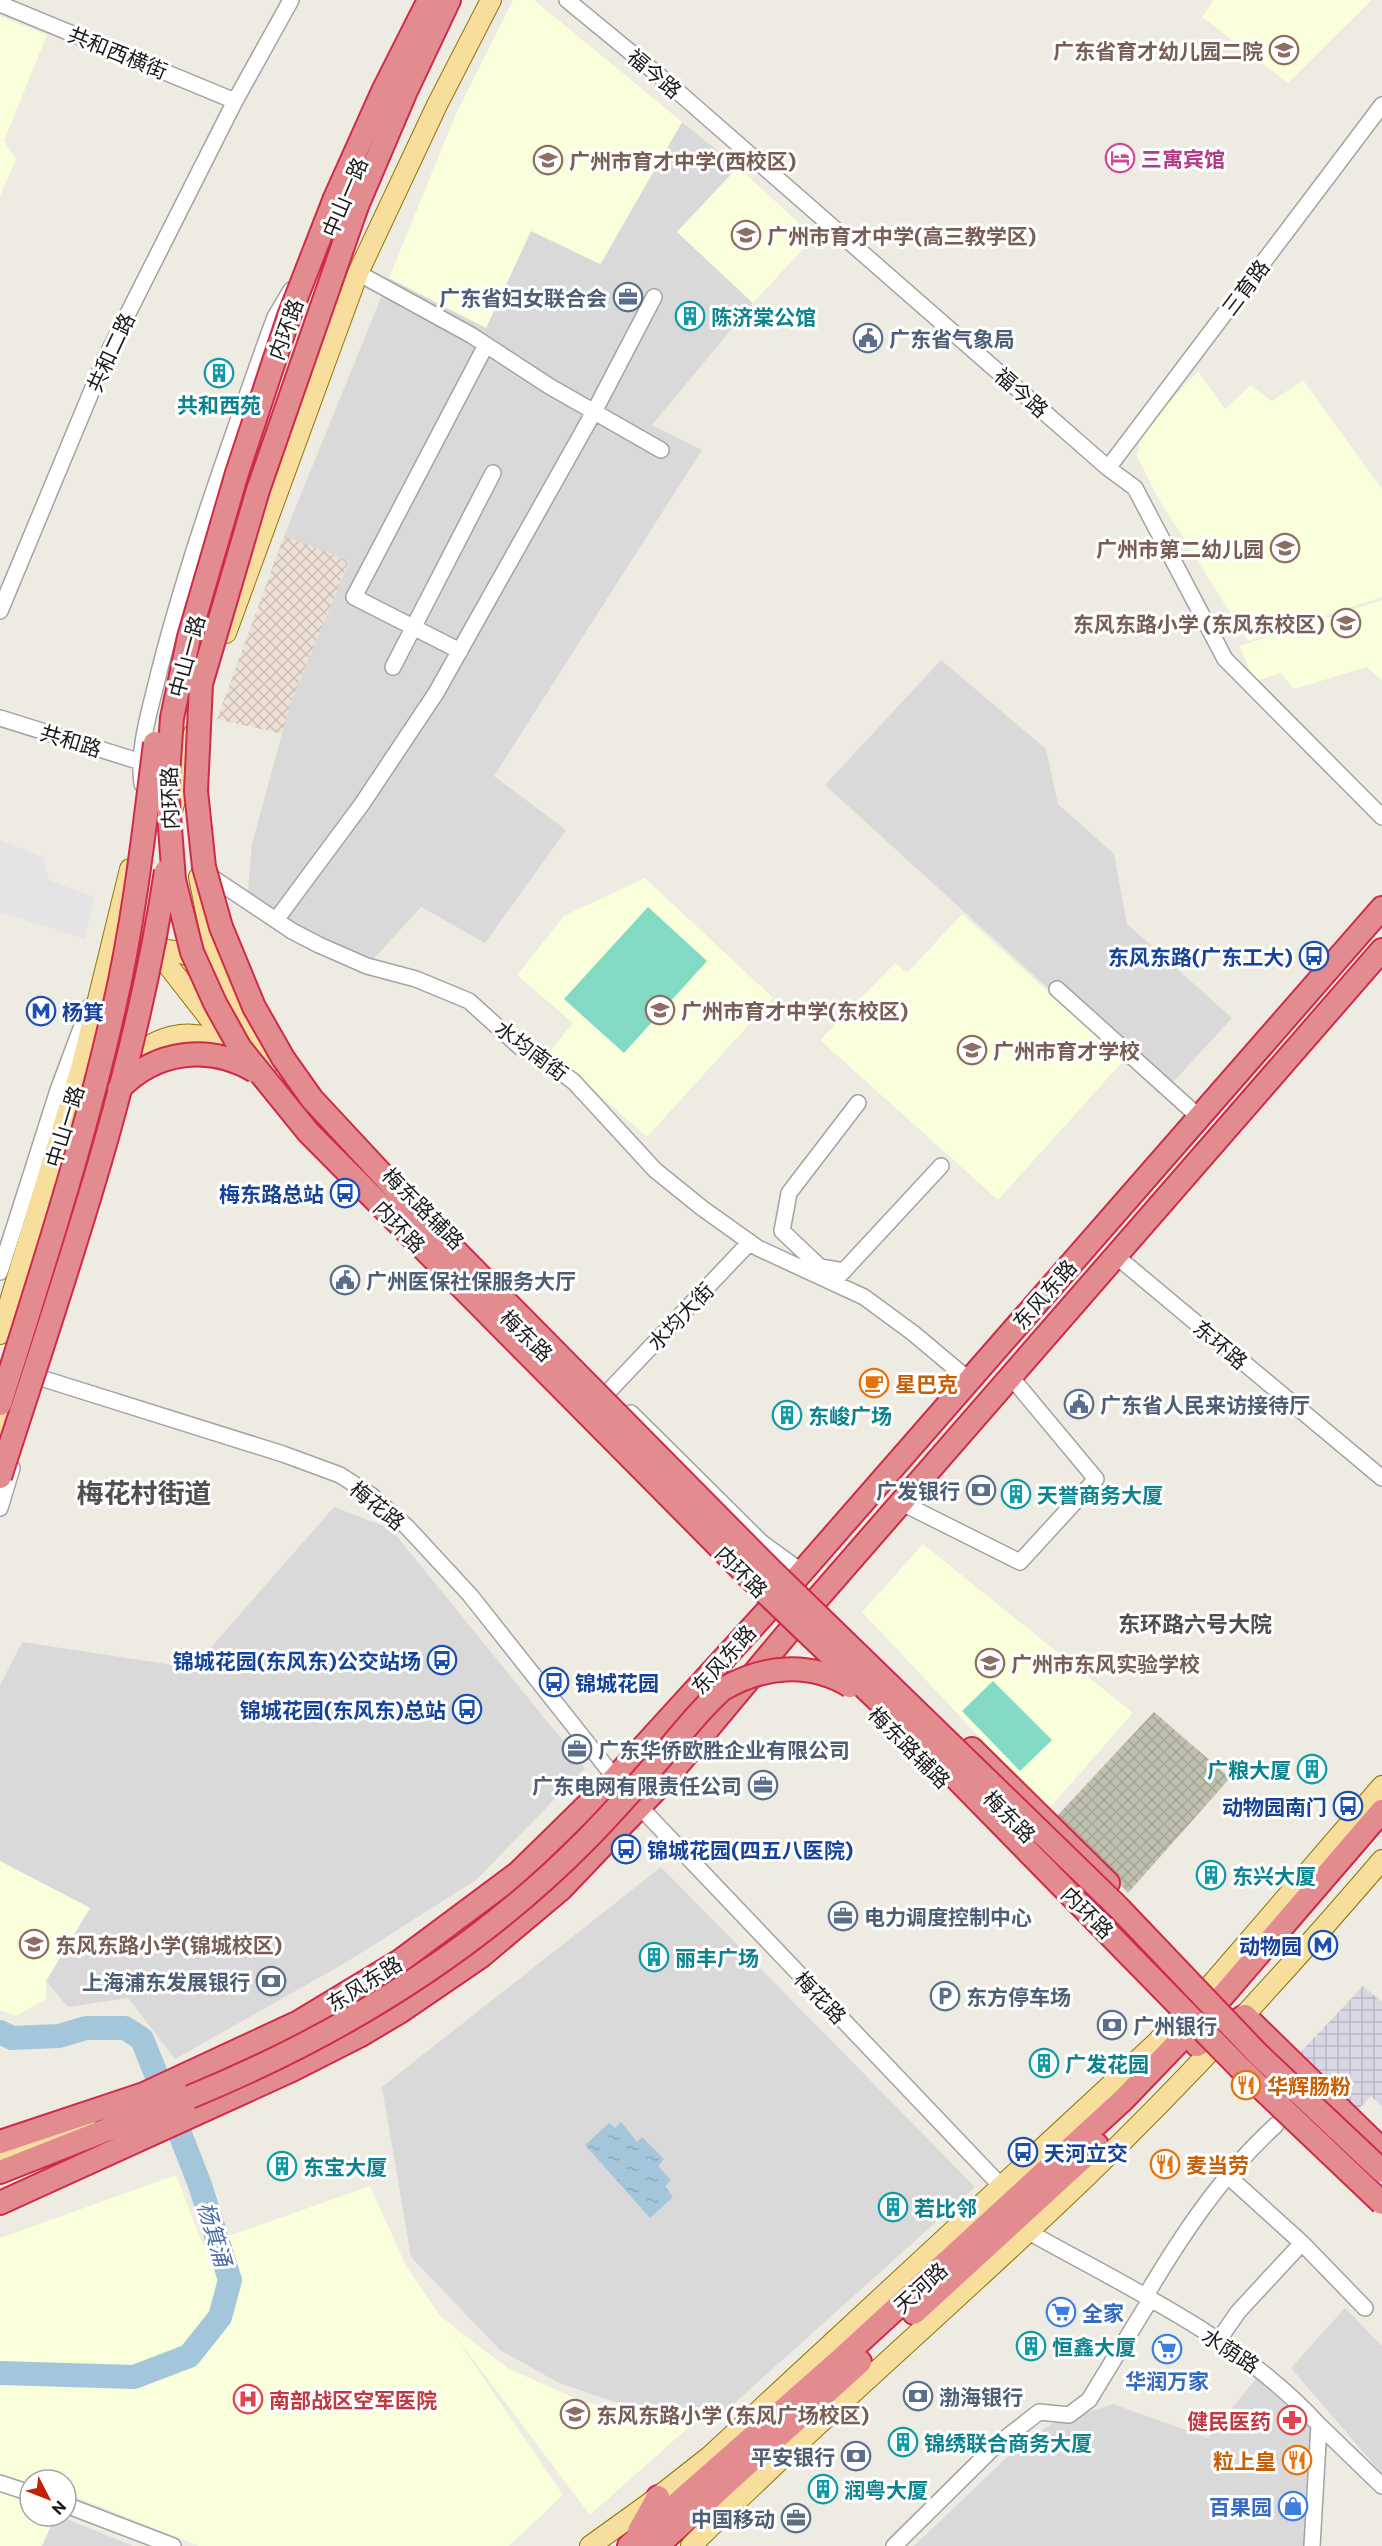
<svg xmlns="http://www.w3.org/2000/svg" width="1382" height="2546" viewBox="0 0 1382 2546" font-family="Commissioner,'Noto Sans SC',sans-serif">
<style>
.residential{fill:#dad9d9}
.education{fill:#f9fedb}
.military{fill:url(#military-cross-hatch)}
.construction{fill:url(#construction-cross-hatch)}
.pitch{fill:#82dac5}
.parking{fill:#e4e4e4}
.plaza{fill:url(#plaza-grid)}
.water{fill:url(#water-ripples)}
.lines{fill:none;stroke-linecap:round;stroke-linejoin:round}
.river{stroke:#a4c6da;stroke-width:24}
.minor-casing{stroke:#a3a3a3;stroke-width:18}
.major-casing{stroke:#8f7506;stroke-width:22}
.highway-casing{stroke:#d02a4b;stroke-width:26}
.minor{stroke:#fff;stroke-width:15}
.major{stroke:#f8de9d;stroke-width:20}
.highway{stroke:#e28c90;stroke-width:22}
.highway-bridge-casing{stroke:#d02a4b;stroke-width:26;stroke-linecap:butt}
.highway-bridge{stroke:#e28c90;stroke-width:22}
.labels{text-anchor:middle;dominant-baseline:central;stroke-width:6;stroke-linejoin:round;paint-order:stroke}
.education-label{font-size:21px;font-weight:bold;fill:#785e54;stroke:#fff;text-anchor:start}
.street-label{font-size:21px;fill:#1c1c1c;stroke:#fff}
.hotel-label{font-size:21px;font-weight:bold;fill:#b23c85;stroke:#fff;text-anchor:start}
.service-label{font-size:21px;font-weight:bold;fill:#4e5e75;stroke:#fff;text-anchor:start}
.culture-label{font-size:21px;font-weight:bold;fill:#0d838f;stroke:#fff;text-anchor:start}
.transit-label{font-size:21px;font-weight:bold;fill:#164399;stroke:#fff;text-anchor:end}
.food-label{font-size:21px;font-weight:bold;fill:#c56008;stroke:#fff;text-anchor:start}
.shop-label{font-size:21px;font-weight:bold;fill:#366cbe;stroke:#fff;text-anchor:start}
.health-label{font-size:21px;font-weight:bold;fill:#be3a42;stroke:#fff;text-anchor:start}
.neighbourhood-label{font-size:22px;font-weight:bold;fill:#4f4f4f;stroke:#fff}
.water-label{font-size:22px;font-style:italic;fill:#4d6da8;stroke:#fff}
.district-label{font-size:27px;font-weight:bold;fill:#4f4f4f;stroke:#fff}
</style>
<defs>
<pattern id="military-cross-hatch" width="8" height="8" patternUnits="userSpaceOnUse" patternTransform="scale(1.5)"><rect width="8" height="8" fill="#efe0d5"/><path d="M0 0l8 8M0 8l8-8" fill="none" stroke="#ccc0b6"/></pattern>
<pattern id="construction-cross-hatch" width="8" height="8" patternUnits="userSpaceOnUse" patternTransform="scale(1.5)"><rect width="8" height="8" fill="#bfc1ae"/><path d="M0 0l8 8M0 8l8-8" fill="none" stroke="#a4a595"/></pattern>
<pattern id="plaza-grid" width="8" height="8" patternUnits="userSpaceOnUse" patternTransform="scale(1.5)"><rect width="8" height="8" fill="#d8d7e3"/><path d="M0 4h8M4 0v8" fill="none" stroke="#b9b8c2"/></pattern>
<pattern id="water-ripples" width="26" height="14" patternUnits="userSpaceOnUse" patternTransform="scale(1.5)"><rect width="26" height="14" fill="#a4c6da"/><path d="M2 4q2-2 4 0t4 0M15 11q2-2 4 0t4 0" fill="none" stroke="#8daaba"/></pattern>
</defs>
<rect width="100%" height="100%" fill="#edebe2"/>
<path class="residential" d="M682,122l56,45 -61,65 76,71 -101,122 50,25 -208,326 72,54 -81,113 -64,-36 -54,59 -120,-65 5,-57 38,-140 59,-142 -65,-26 105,-258 97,50 45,-98 70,34z
M941,660l105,89 12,55 56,50 13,70 105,94 -69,75 -338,-308z
M334,1507l57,22 194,239 -109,112 -131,83 -170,96 -47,-61 -60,9 -22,-26 44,-73 -90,-47v-176l22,-43 171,26z
M661,1867l314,320 -255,229 -55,-5 -53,-10 -53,-18 -59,-33 -89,-93 -29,-170z
M1345,2308l37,38v128l-91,-106z
M1259,2375l54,53 -6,118h-393l104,-99 33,-23 62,-20 95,34z
M55,2516h4l74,30h-91z"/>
<path class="education" d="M513,0h21l148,122 -82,142 -69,-33 -45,97 -97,-50 66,-162z
M1214,0h158l-84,83 -86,-66z
M0,16l47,19 -43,106 12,18 -16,37z
M738,167l76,70 -61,66 -76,-71z
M1198,371l27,38 26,-24 21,16 31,-21 79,109v108l-134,44 -90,-143 -21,-42 5,-24z
M1382,600v81l-15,-14 -73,22 -13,-16 -26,8 -16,-35z
M645,878l128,120 -126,139 -97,-86 23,-28 -56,-48 47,-59z
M962,914l162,146 -126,140 -178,-160 75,-77 12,10z
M923,1544l210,169 -85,97 -186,-198z
M0,1861l90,47 -44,73v18l-30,17 -16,-6z
M176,2175l27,70 167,-59 36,80 35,51 68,52 75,33 106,24 -100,89 -137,-182 110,162 -54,51h-310l-133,-53v-13h-36v36h25l-13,30h-42v-308z"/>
<path class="military" d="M284,536l65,25 -59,143 -8,30 -65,-15z"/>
<path class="construction" d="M1154,1712l76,66 -102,115 -71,-77z"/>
<path class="pitch" d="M648,907l59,54 -83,92 -60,-54z
M993,1681l59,59 -32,31 -58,-60z"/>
<path class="parking" d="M0,840l43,17 6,23 45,17 -9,42 -85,-27z"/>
<path class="plaza" d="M1363,1986l19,16v104l-11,-10 -14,15 -58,-57z"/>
<path class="water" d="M621,2122l16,20 5,-5 22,22 -6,7 13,14 -6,6 8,11 -23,21 -65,-73 24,-22 6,5z"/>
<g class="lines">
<path class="river" d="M0,2032l12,6 47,-2 27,-8h39l17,11 16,40
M0,2373l134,4 55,-21 31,-39 10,-37 -30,-95 -32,-82"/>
<g class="minor-casing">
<path id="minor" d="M567,0l101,83 440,385 27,20 90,171 157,158
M0,4l235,97
M358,273l113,62 78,51 112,64
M1108,468l274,-363
M0,611l105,-252 130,-258 56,-101
M460,651l-106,-54 132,-252
M393,667l100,-194
M0,718l141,44
M142,784c-5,-36 9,-77 17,-112 29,-114 70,-226 109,-336l7,-19 16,-27
M204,872l88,59 27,14 48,21 49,13 53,22 51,46 28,15 26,20 81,88 47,38 56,40 106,49 49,36 56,47
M276,920l86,-116 74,-111 159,-283 59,-113
M1057,989l142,128
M1116,1256l266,222
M844,1271l-24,-4 -38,-36 7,-38 69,-90
M0,1272l58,-182 31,-83
M838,1277l103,-111
M41,1378l242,76 57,21 31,20 36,32 63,68 145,183
M609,1391l141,-149
M631,1413l130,129 41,30
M902,1503l118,59 76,-83 -85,-102
M0,1508l12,-40
M881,1718l33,34
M640,1807l362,380
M1228,2176l74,67 63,65
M1027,2231c101,57 213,107 292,194l-7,121
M1145,2297c36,-61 78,-124 131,-172
M1218,2341l20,-29 64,-69
M1319,2425l63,61
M0,2483l30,10
M66,2505l107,41
M894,2546l99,-98 46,-36 30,3 20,-15 61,-100"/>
</g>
<g class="major-casing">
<path id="major" d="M226,633l132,-360 79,-168 54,-105
M172,811l22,-78
M199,877l14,69 12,39
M155,934l8,25 67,86
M114,963c16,-17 54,-17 75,-7 13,6 23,17 31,28l46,83
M122,1071c28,-36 69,-48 108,-24
M96,1124l17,-55 30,-126
M0,1334l82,-269 48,-196
M0,1436l15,-49
M1076,1881l62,62
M0,2160l85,-37
M590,2546l68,-49 52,-41 447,-414 52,-55 173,-201
M691,2546c128,-127 264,-243 394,-368 105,-101 202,-207 297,-318"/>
</g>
<g class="highway-casing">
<path id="highway" d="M335,198l48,-107 46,-91
M357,206l49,-115 43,-91
M972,1749l136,134
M1197,2045l48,-29 137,134
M0,2142l144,-48 155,-72 101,-61 118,-88 97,-95 165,-181 602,-689
M0,2172l190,-75
M0,2203l292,-133 67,-34 42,-25 79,-54 81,-68 105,-110 125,-150 591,-679
M914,2313l183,-168
M639,2531l19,-34
M629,2546l212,-187 282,-259 97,-101 162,-188
M657,2546l203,-184"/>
</g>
<use href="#minor" class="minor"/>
<use href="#major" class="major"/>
<use href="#highway" class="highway"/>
<g class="highway-bridge-casing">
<path id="highway-bridge" d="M335,198l-46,118 -52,157 -48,164 -17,81 -5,71 7,91 18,72 23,51 25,45 68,84 441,445 155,148 335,342 143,136
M357,206l-99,284 -57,194 -5,107 8,76 17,60 33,80 29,51 29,41 107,115 352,356 347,337 139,146 125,118
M119,1089c37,-39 91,-45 136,-18
M0,1404c41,-131 84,-262 114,-396 20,-87 30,-176 41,-265
M0,1477c64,-199 135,-398 166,-606
M190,2097c146,-60 283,-143 395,-256 28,-28 54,-58 80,-88 18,-21 36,-45 58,-64 40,-23 86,-28 127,-3"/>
</g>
<use href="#highway-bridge" class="highway-bridge"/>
</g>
<defs>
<g id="school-ring" transform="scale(1.5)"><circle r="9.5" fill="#fff" stroke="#8d6e63" stroke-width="1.5"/><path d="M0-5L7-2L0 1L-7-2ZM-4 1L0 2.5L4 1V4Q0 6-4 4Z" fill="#8d6e63"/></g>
<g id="hotel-ring" transform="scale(1.5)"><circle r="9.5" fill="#fff" stroke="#d1479c" stroke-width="1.5"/><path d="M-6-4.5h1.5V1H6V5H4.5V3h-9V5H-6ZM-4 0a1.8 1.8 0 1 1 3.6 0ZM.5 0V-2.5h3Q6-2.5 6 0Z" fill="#d1479c"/></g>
<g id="office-ring" transform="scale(1.5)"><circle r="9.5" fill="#fff" stroke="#5c6f8a" stroke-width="1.5"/><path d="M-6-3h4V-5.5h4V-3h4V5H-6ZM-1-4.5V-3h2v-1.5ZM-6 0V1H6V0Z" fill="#5c6f8a"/></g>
<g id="building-ring" transform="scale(1.5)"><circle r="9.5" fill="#fff" stroke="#0f9aa8" stroke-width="1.5"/><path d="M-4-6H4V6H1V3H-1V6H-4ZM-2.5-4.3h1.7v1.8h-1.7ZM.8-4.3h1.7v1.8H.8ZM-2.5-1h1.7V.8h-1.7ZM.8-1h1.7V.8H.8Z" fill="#0f9aa8"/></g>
<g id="civic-ring" transform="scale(1.5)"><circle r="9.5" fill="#fff" stroke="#5c6f8a" stroke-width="1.5"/><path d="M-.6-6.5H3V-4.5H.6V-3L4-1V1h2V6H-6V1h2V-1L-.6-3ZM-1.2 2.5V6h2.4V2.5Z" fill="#5c6f8a"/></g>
<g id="bus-ring" transform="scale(1.5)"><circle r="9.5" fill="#fff" stroke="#1a4fb4" stroke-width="1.5"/><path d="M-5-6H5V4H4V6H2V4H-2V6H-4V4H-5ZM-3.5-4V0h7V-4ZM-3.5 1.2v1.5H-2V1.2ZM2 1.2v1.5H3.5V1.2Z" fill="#1a4fb4"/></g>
<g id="metro-ring" transform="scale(1.5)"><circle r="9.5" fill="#fff" stroke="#1a4fb4" stroke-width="1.5"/><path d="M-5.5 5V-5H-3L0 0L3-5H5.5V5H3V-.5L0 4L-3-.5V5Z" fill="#1a4fb4"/></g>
<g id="cafe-ring" transform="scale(1.5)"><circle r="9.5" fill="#fff" stroke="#e8710a" stroke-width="1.5"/><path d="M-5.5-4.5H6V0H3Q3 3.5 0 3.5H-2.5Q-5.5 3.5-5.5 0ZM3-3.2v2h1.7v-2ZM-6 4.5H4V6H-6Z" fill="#e8710a"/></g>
<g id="bank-ring" transform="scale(1.5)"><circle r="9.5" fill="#fff" stroke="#5c6f8a" stroke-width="1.5"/><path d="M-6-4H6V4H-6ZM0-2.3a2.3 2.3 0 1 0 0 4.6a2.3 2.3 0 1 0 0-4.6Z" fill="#5c6f8a"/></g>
<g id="parking-ring" transform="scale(1.5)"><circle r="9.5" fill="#fff" stroke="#5c6f8a" stroke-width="1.5"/><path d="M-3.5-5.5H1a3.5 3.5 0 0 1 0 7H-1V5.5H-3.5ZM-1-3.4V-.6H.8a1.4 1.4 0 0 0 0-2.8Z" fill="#5c6f8a"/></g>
<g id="restaurant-ring" transform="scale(1.5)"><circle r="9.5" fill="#fff" stroke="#e8710a" stroke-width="1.5"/><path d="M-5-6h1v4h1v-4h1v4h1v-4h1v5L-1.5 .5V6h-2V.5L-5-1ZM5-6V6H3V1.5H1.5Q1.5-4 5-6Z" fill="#e8710a"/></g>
<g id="supermarket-ring" transform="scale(1.5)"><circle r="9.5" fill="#fff" stroke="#3f7fe0" stroke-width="1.5"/><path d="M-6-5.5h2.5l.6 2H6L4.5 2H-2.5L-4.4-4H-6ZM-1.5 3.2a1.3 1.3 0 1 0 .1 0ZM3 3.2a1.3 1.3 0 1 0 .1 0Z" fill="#3f7fe0"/></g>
<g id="hospital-ring" transform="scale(1.5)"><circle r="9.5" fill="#fff" stroke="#e0444e" stroke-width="1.5"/><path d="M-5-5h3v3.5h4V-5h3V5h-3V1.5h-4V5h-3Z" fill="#e0444e"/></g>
<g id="pharmacy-ring" transform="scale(1.5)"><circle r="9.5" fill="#fff" stroke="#e0444e" stroke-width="1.5"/><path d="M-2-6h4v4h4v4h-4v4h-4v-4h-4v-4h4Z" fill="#e0444e"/></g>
<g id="shop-ring" transform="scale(1.5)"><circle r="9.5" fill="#fff" stroke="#3f7fe0" stroke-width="1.5"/><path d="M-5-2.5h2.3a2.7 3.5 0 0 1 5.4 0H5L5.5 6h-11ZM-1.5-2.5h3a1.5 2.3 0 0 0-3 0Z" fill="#3f7fe0"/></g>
</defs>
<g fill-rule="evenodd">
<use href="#school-ring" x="1284" y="50"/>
<use href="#hotel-ring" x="1120" y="158"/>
<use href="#school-ring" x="548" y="160"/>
<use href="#school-ring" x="746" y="235"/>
<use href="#office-ring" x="628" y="297"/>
<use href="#building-ring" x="690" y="316"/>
<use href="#civic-ring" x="868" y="338"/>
<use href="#building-ring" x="219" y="373"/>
<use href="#school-ring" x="1285" y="548"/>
<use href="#school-ring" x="1346" y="623"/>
<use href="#bus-ring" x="1314" y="956"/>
<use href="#school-ring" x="660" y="1010"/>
<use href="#metro-ring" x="41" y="1011"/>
<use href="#school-ring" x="972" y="1050"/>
<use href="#bus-ring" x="345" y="1193"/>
<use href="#civic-ring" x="345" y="1280"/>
<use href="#cafe-ring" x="874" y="1383"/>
<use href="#civic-ring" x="1079" y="1404"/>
<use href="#building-ring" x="787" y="1415"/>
<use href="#bank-ring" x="981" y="1490"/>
<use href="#building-ring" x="1016" y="1494"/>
<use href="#bus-ring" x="442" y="1660"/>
<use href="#school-ring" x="990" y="1663"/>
<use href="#bus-ring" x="554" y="1682"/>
<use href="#bus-ring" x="467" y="1709"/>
<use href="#office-ring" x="577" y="1749"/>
<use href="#building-ring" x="1312" y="1769"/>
<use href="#office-ring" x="763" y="1785"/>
<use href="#bus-ring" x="1348" y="1806"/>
<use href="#bus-ring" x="626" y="1849"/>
<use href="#building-ring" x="1211" y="1875"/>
<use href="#office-ring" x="843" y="1916"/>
<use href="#school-ring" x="34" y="1944"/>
<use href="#metro-ring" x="1323" y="1945"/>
<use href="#building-ring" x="654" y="1957"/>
<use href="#bank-ring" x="271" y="1981"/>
<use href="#parking-ring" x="945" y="1996"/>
<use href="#bank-ring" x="1112" y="2025"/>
<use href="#building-ring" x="1044" y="2063"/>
<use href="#restaurant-ring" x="1246" y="2085"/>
<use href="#bus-ring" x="1023" y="2152"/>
<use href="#restaurant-ring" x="1165" y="2164"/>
<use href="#building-ring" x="282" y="2166"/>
<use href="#building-ring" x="893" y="2207"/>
<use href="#supermarket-ring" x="1061" y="2312"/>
<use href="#building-ring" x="1031" y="2346"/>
<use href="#supermarket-ring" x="1167" y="2349"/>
<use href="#bank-ring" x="918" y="2396"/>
<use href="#hospital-ring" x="248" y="2399"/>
<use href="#school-ring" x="575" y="2414"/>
<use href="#pharmacy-ring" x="1292" y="2420"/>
<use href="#building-ring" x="903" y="2442"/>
<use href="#bank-ring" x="856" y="2456"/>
<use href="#restaurant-ring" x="1297" y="2460"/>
<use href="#building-ring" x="823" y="2489"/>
<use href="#shop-ring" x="1293" y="2506"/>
<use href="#office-ring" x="796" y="2518"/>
</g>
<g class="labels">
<g class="education-label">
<text x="1263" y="50" text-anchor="end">广东省育才幼儿园二院</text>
<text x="569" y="160">广州市育才中学(西校区)</text>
<text x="767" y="235">广州市育才中学(高三教学区)</text>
<text x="1264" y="548" text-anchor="end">广州市第二幼儿园</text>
<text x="1325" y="623" text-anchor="end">东风东路小学 (东风东校区)</text>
<text x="681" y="1010">广州市育才中学(东校区)</text>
<text x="993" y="1050">广州市育才学校</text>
<text x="1011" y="1663">广州市东风实验学校</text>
<text x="55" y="1944">东风东路小学(锦城校区)</text>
<text x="596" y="2414">东风东路小学 (东风广场校区)</text>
</g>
<g class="street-label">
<text transform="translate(118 52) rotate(22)">共和西横街</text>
<text transform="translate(655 73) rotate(40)">福今路</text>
<text transform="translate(344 197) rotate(-67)">中山一路</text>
<text transform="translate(1245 287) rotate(-53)">三育路</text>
<text transform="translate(285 329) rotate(-70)">内环路</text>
<text transform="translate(110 352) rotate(-65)">共和二路</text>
<text transform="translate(1022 392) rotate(41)">福今路</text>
<text transform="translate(186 656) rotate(-75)">中山一路</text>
<text transform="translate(71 740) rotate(17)">共和路</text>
<text transform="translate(169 798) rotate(-92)">内环路</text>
<text transform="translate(532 1050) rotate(37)">水均南街</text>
<text transform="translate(64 1126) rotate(-73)">中山一路</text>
<text transform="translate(424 1208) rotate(45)">梅东路辅路</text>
<text transform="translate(400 1226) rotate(46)">内环路</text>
<text transform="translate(1044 1294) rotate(-49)">东风东路</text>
<text transform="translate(680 1316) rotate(-46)">水均大街</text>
<text transform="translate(527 1335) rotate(44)">梅东路</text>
<text transform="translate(1221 1344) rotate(40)">东环路</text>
<text transform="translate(378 1505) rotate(39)">梅花路</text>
<text transform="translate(742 1571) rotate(45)">内环路</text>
<text transform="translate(723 1659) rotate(-48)">东风东路</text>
<text transform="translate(910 1747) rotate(45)">梅东路辅路</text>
<text transform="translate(1010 1816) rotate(45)">梅东路</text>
<text transform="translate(1088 1912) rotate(45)">内环路</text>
<text transform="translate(364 1983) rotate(-32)">东风东路</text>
<text transform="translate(821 1997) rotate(46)">梅花路</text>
<text transform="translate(920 2287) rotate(-42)">天河路</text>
<text transform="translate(1231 2350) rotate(33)">水荫路</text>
</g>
<g class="hotel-label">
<text x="1141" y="158">三寓宾馆</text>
</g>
<g class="service-label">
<text x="607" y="297" text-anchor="end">广东省妇女联合会</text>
<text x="889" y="338">广东省气象局</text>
<text x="366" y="1280">广州医保社保服务大厅</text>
<text x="1100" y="1404">广东省人民来访接待厅</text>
<text x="960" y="1490" text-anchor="end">广发银行</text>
<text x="598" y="1749">广东华侨欧胜企业有限公司</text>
<text x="742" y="1785" text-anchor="end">广东电网有限责任公司</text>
<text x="864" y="1916">电力调度控制中心</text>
<text x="250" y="1981" text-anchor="end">上海浦东发展银行</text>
<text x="966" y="1996">东方停车场</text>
<text x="1133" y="2025">广州银行</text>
<text x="939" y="2396">渤海银行</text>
<text x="835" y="2456" text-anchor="end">平安银行</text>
<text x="775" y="2518" text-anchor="end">中国移动</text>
</g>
<g class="culture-label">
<text x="711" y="316">陈济棠公馆</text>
<text x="219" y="404" text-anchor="middle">共和西苑</text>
<text x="808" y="1415">东峻广场</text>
<text x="1037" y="1494">天誉商务大厦</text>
<text x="1291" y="1769" text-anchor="end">广粮大厦</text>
<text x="1232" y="1875">东兴大厦</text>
<text x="675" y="1957">丽丰广场</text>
<text x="1065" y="2063">广发花园</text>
<text x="303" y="2166">东宝大厦</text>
<text x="914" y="2207">若比邻</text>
<text x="1052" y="2346">恒鑫大厦</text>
<text x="924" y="2442">锦绣联合商务大厦</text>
<text x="844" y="2489">润粤大厦</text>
</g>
<g class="transit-label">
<text x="1293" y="956">东风东路(广东工大)</text>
<text x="62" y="1011" text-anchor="start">杨箕</text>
<text x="324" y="1193">梅东路总站</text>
<text x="421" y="1660">锦城花园(东风东)公交站场</text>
<text x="575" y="1682" text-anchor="start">锦城花园</text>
<text x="446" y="1709">锦城花园(东风东)总站</text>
<text x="1327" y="1806">动物园南门</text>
<text x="647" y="1849" text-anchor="start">锦城花园(四五八医院)</text>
<text x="1302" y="1945">动物园</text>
<text x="1044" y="2152" text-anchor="start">天河立交</text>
</g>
<g class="food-label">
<text x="895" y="1383">星巴克</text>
<text x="1267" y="2085">华辉肠粉</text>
<text x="1186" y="2164">麦当劳</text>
<text x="1276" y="2460" text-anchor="end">粒上皇</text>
</g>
<g class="shop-label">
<text x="1082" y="2312">全家</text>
<text x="1167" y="2380" text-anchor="middle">华润万家</text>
<text x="1272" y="2506" text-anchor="end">百果园</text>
</g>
<g class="health-label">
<text x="269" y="2399">南部战区空军医院</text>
<text x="1271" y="2420" text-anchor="end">健民医药</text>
</g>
<g class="neighbourhood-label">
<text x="1195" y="1623">东环路六号大院</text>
</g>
<g class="water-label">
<text transform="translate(215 2234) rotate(73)">杨箕涌</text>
</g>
<g class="district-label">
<text x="144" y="1492">梅花村街道</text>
</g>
</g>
<g transform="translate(48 2498) rotate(132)"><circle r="28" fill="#ffffff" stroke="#a4a4a4" stroke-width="1.5"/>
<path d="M0-4.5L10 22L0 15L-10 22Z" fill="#c12208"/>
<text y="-9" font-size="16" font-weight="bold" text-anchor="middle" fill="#1c1c1c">N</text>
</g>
</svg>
